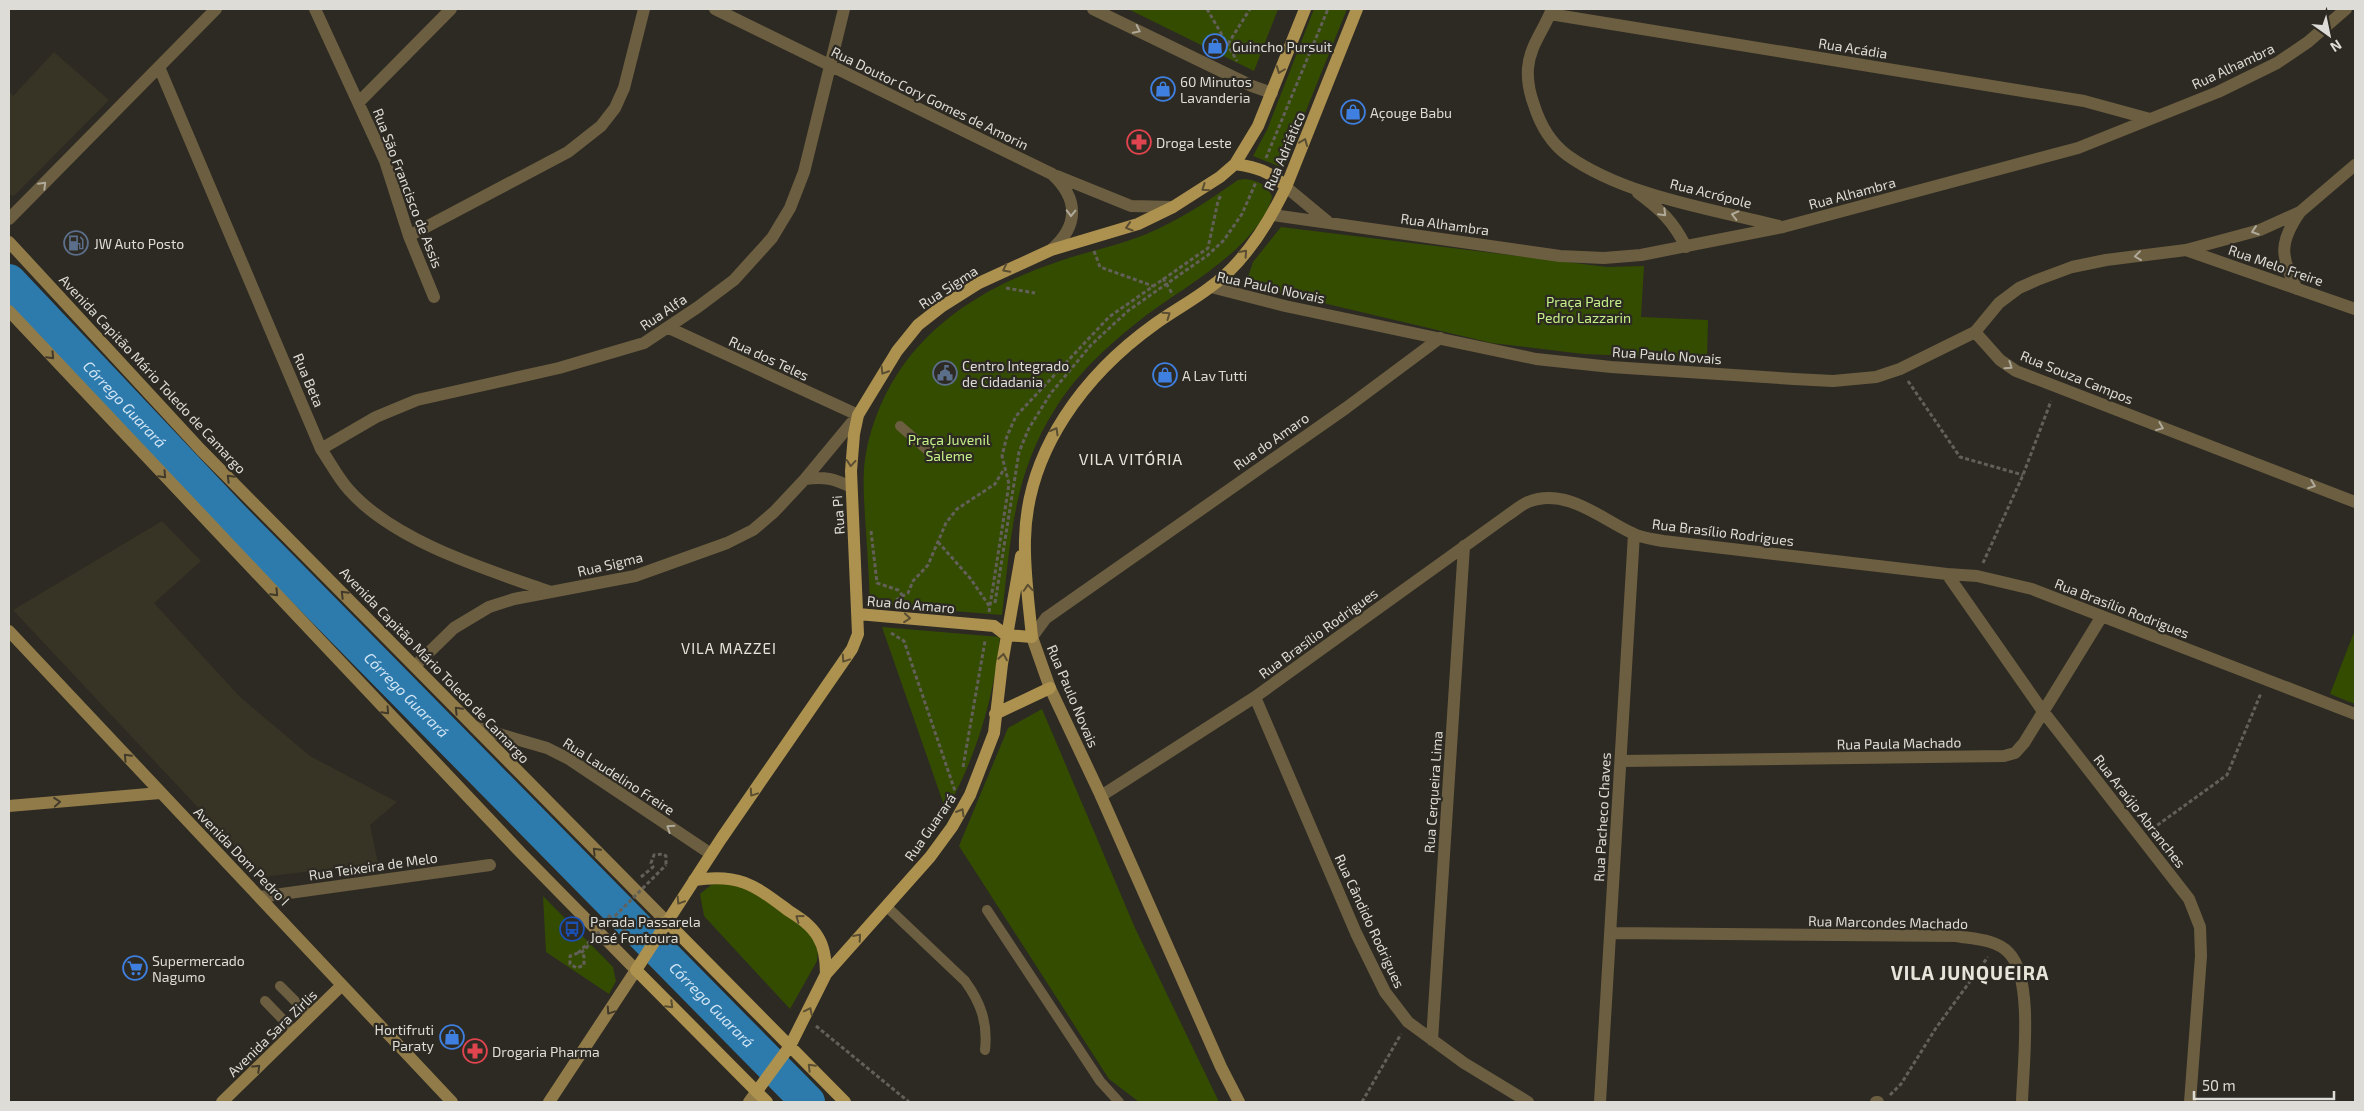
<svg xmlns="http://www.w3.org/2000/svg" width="2364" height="1111" viewBox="0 0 2364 1111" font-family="'Exo 2',sans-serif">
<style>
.built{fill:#373325}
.green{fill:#344c00}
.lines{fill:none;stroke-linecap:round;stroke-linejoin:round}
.river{stroke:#2d7bad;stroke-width:34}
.path{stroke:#63605a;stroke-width:3;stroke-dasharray:4 2.5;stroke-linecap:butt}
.lane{stroke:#6c5e40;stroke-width:10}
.street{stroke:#6c5e40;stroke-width:12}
.secondary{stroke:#917b49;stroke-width:12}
.primary{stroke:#ad914f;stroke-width:12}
.path-bridge{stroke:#63605a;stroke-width:3;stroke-dasharray:4 2.5;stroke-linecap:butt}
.oneway{stroke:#b0aa9b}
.oneway2{stroke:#5a4e32}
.oneway3{stroke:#413a2b}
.labels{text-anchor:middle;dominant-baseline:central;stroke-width:4.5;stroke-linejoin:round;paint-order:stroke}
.poi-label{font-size:14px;fill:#dedcd7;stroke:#2d2a23;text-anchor:start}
.street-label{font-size:14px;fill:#dedcd7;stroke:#2d2a23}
.park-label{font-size:14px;fill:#c5f089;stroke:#2d2a23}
.water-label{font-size:15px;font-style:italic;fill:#d3e5f4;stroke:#2d2a23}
.neighbourhood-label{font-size:15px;letter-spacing:1px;fill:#e7e4da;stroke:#2d2a23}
.quarter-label{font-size:16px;letter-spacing:1px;fill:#e7e4da;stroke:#2d2a23}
.district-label{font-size:19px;font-weight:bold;letter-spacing:1px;fill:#e7e4da;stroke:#2d2a23}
</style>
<rect width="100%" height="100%" fill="#2d2a23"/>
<path class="built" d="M54,52l55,48 -95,96 -5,-2v-103l4,5z
M162,521l39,40 -47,42 86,94 70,59 87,46 -27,23 8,38 -115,14 -250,-267z"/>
<path class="green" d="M1128,9h150l-24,62z
M1314,9h33l-64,159 -30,-12 14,-26z
M1245,179c13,2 23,5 27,18 -13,50 -90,91 -128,120 -32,25 -65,54 -87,89 -44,67 -46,132 -55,209l-132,-11c-1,-29 -3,-58 -5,-87 -1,-22 -3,-43 1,-64 21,-103 96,-159 191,-191 28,-10 59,-16 87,-27 34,-14 64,-34 94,-55z
M1281,227l326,40 37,-1 -3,51 67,3 -1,39 -124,-5 -91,-11 -237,-56 -8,-7 6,-18z
M882,627l118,10c-6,62 -24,120 -54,174z
M2355,630v74l-25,-10z
M1042,709l93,219 84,174h-80l-30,-23 -150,-233 49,-118z
M723,882h15l72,49 8,19 -1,11 -27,48 -86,-93 -4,-22 11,-9z
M543,896l70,71 3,14 -7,13 -63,-42z"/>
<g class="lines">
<path class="river" id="s1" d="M9,281l221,234 578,587"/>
<path class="path" d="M1207,9l30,52
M1221,55l29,-46
M1266,158l62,-149
M1094,251l6,16 53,19
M1163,278l10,17
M1006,288l29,5
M1908,381l52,76 63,18
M871,531l6,52 21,7 6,7
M938,542l32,36 20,29
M1983,563l40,-88 28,-74
M896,600l12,-7 5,-12 15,-16 18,-42 11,-14 38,-25 9,-15
M995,603l24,-151 10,-24 22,-35 40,-48 38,-35 79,-55 16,-15 18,-26 14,-32
M989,612l20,-128 -7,-28 5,-20 9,-20 93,-99 99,-69 10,-47 3,-6
M891,633l13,8 51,150
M963,767l22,-126
M2152,829l75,-54 34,-82
M641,877l12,-10 -2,-4 3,-8 9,-1 3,2v9
M608,915l28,26
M578,953l-8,3v8l7,4 7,-3v-9l-3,-3 9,-9
M816,1026l93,76
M1890,1095l11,-11 35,-56 52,-71
M1362,1102l39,-68"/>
<path class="lane" d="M900,426l33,29
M886,906l79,75c16,22 23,42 20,69
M987,910l113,171 19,21
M280,986l30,30
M265,1001l29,30"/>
<path class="street" d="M315,9l70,152 24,75 25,61
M715,9l337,165c27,25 27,52 -1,76
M1093,9l159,77 20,7
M1552,9c-8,21 -22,36 -24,59 -1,13 2,26 6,37 6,19 17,38 33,50 57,41 144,54 212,71
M1550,14l534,87 66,18
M159,67l162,382c9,13 17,29 28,41 45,51 136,79 199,101
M359,102l92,-93
M1057,176l74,30 42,1
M1286,187l41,34
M1638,193c23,17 35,28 48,54
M1273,215l287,41 44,2 37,-3 142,-28 295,-79 140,-56 59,-29 31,-21 38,-33
M9,219l207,-210
M409,236l159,-84 33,-26 14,-18 9,-20 20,-79
M2186,250l169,59
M1211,287l74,19 251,53 75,8 183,12 39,2 43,-4 24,-8 75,-37 24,-29 20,-15 18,-8 35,-13 34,-7 80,-10 74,-20 40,-18 55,-47
M2297,289c-17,-32 -18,-47 3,-77
M1975,332l25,28 16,11 339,131
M321,449l55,-32 41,-17 142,-32 85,-25 54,-36 36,-27 38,-42 18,-30 14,-36 40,-163
M805,479c19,-3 30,0 46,8
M1947,574l95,136 147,189 11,28 1,29 -11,146
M1032,637l14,-19 300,-210 94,-70
M415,666l39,-38 35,-21 25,-8 121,-23 92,-33 26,-13 21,-18 31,-33 53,-64 -189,-87
M1255,697l101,236 29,59 23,30 56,41 64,39
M475,727l72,21 22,11 142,95
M1621,761l383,-5 11,-3 9,-10 78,-127
M1101,796l154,-99 253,-182c6,-4 13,-10 20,-13 38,-15 72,16 104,31 9,5 21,6 31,8l284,33 30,2 55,13 323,125
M260,897l230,-32
M1610,933l346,3c17,3 40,3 53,17 25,26 14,113 13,149
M1432,1040l32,-494
M1600,1102l34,-568
M1876,1102h2"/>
<path class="secondary" d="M9,242l192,208 466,472
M9,311l513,543 114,116 -87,132
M9,631l443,471
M1032,637l18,51 51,108 120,271 18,35
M9,806l151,-13
M222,1102l120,-117
M749,1102l8,-11"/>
<path class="primary" d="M1235,164c21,3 35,7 51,23
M858,614l136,12 12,9 26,2c-3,-32 -8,-66 -7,-98 2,-89 60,-165 130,-215 18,-13 37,-23 54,-36 35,-24 59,-64 77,-101l71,-178
M995,714l55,-26
M694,880c46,-7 60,5 95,31 11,7 22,14 29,26 7,11 8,24 8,37
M667,922l178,180
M757,1091l33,-45 36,-72 104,-117 22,-30 18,-32 24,-62 8,-69 19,-108
M767,1102l-131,-132 85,-131 131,-190 6,-15 -7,-163 3,-37 4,-19 39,-64 21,-26 23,-18 38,-24 72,-33 87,-26 35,-17 47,-30 15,-13 23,-38 47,-117"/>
<path class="path-bridge" d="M578,953l88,-88"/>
</g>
<defs><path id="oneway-chevron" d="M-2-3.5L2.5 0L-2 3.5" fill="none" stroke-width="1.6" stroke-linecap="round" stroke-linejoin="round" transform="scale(1.25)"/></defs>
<g class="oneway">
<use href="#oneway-chevron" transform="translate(1137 30) rotate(26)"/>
<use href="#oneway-chevron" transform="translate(43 185) rotate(-45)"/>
<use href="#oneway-chevron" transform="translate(1071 213) rotate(91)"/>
<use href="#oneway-chevron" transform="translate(1663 213) rotate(45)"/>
<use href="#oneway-chevron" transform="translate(1735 215) rotate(-166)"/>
<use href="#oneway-chevron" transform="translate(2255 231) rotate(162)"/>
<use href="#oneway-chevron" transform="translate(2138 256) rotate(173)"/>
<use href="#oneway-chevron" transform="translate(2009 366) rotate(34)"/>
<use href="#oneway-chevron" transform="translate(2160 427) rotate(22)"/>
<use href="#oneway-chevron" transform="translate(2312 485) rotate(21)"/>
<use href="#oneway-chevron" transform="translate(670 828) rotate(-146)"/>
</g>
<g class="oneway2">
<use href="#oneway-chevron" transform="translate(1280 70) rotate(111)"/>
<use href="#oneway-chevron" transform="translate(1304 142) rotate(-68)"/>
<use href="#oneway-chevron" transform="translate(1205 188) rotate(145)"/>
<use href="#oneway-chevron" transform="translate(1129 227) rotate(163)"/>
<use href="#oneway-chevron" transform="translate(1244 253) rotate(-48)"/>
<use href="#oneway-chevron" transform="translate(1006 269) rotate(153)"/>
<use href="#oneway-chevron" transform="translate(1167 315) rotate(-35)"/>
<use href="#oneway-chevron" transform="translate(884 371) rotate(122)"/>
<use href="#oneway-chevron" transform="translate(1055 431) rotate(-60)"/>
<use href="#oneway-chevron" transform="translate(851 463) rotate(95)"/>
<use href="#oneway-chevron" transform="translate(1028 588) rotate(-94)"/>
<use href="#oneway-chevron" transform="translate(907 618) rotate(5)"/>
<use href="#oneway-chevron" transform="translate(1003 657) rotate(-81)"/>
<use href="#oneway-chevron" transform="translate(845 659) rotate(124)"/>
<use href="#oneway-chevron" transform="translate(753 793) rotate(124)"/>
<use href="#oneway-chevron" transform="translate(961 812) rotate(-60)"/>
<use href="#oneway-chevron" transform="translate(680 901) rotate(123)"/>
<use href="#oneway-chevron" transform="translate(799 918) rotate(-144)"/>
<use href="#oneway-chevron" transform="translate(858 937) rotate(-49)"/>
<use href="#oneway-chevron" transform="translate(670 1005) rotate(45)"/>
<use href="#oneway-chevron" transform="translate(809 1011) rotate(-64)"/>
<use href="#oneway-chevron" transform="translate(811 1067) rotate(-134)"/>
</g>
<g class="oneway3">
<use href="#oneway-chevron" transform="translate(51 356) rotate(47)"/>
<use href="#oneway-chevron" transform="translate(163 475) rotate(47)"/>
<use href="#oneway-chevron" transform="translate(230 478) rotate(-135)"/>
<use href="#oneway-chevron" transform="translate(275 593) rotate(47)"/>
<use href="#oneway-chevron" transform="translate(344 594) rotate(-135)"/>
<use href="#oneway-chevron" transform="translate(458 710) rotate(-134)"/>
<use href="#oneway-chevron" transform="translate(386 711) rotate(47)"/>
<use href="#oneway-chevron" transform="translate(127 757) rotate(-133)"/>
<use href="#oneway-chevron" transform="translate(57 802) rotate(-5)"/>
<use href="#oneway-chevron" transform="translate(596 851) rotate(-134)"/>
<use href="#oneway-chevron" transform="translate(610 1011) rotate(124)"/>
<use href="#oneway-chevron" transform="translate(257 1068) rotate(-44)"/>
</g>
<defs>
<g id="shop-ring" transform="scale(1.25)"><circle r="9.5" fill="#2d2a23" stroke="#3f7fe0" stroke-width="1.5"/><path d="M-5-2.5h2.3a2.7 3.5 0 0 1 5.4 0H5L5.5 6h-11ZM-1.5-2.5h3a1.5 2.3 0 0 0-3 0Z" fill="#3f7fe0"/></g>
<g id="pharmacy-ring" transform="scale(1.25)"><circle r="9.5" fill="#2d2a23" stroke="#e0444e" stroke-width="1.5"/><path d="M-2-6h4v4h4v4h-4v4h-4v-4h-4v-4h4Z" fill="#e0444e"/></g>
<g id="fuel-ring" transform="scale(1.25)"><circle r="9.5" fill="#2d2a23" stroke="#5c6f8a" stroke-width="1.5"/><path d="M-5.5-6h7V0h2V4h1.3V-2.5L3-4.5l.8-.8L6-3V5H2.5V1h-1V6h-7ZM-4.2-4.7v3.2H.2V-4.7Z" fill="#5c6f8a"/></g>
<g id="civic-ring" transform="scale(1.25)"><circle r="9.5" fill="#2d2a23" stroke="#5c6f8a" stroke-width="1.5"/><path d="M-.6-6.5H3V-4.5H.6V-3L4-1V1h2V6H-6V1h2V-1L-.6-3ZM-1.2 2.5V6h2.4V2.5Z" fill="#5c6f8a"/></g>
<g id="bus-ring" transform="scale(1.25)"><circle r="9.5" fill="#2d2a23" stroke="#1a4fb4" stroke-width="1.5"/><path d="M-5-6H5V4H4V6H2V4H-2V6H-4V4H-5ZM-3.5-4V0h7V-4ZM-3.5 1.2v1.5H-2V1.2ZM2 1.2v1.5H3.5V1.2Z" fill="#1a4fb4"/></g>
<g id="supermarket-ring" transform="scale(1.25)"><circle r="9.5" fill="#2d2a23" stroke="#3f7fe0" stroke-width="1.5"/><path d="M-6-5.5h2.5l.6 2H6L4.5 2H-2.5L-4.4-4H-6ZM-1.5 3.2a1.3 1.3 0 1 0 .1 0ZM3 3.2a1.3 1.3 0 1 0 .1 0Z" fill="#3f7fe0"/></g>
</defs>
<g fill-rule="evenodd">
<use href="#shop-ring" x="1215" y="46"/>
<use href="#shop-ring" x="1163" y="89"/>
<use href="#shop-ring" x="1353" y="112"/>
<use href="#pharmacy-ring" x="1139" y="142"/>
<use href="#fuel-ring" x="76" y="243"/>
<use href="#civic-ring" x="945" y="373"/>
<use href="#shop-ring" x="1165" y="375"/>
<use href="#bus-ring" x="572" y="929"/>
<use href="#supermarket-ring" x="135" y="968"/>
<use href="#shop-ring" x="452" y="1037"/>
<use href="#pharmacy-ring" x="475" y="1051"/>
</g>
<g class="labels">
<g class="poi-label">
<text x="1232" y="46">Guincho Pursuit</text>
<text x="1180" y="81">60 Minutos<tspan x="1180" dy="16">Lavanderia</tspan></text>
<text x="1370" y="112">Açouge Babu</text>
<text x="1156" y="142">Droga Leste</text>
<text x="94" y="243">JW Auto Posto</text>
<text x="962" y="365">Centro Integrado<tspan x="962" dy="16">de Cidadania</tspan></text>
<text x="1182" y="375">A Lav Tutti</text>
<text x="590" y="921">Parada Passarela<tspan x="590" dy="16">José Fontoura</tspan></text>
<text x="152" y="960">Supermercado<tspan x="152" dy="16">Nagumo</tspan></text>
<text x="434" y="1029" text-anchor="end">Hortifruti<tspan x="434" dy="16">Paraty</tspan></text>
<text x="492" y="1051">Drogaria Pharma</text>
</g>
<g class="street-label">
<text transform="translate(1853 48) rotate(9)">Rua Acádia</text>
<text transform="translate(2233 66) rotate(-25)">Rua Alhambra</text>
<text transform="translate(930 98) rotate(26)">Rua Doutor Cory Gomes de Amorin</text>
<text transform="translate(1284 151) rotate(-67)">Rua Adriático</text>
<text transform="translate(408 188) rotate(69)">Rua São Francisco de Assis</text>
<text transform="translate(1711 193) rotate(14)">Rua Acrópole</text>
<text transform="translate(1852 193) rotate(-15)">Rua Alhambra</text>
<text transform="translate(1445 224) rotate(8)">Rua Alhambra</text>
<text transform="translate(2276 265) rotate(19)">Rua Melo Freire</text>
<text transform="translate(948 287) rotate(-33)">Rua Sigma</text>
<text transform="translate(1271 287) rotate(12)">Rua Paulo Novais</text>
<text transform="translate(663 312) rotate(-34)">Rua Alfa</text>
<text transform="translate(1667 355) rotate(4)">Rua Paulo Novais</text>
<text transform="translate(769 358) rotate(25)">Rua dos Teles</text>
<text transform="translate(153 374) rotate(47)">Avenida Capitão Mário Toledo de Camargo</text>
<text transform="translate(2077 377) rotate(22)">Rua Souza Campos</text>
<text transform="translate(309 380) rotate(67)">Rua Beta</text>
<text transform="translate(1271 441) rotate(-35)">Rua do Amaro</text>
<text transform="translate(838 515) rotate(-94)">Rua Pi</text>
<text transform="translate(1723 532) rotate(7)">Rua Brasílio Rodrigues</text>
<text transform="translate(610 564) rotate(-13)">Rua Sigma</text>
<text transform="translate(911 604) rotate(5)">Rua do Amaro</text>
<text transform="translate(2122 608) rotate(21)">Rua Brasílio Rodrigues</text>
<text transform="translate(1318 633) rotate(-36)">Rua Brasílio Rodrigues</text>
<text transform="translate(435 665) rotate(46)">Avenida Capitão Mário Toledo de Camargo</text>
<text transform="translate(1073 696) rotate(67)">Rua Paulo Novais</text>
<text transform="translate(1899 743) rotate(-1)">Rua Paula Machado</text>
<text transform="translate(619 776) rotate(33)">Rua Laudelino Freire</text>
<text transform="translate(1433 792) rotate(-86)">Rua Cerqueira Lima</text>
<text transform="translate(2140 811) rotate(52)">Rua Araújo Abranches</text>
<text transform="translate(1602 817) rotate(-87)">Rua Pacheco Chaves</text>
<text transform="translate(930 827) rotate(-55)">Rua Guarará</text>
<text transform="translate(242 856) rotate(46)">Avenida Dom Pedro I</text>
<text transform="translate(373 866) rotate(-8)">Rua Teixeira de Melo</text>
<text transform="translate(1370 921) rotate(65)">Rua Cândido Rodrigues</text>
<text transform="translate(1888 922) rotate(1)">Rua Marcondes Machado</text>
<text transform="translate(272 1033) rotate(-44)">Avenida Sara Zirlis</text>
</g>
<g class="park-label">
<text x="1584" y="301">Praça Padre<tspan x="1584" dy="16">Pedro Lazzarin</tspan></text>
<text x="949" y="439">Praça Juvenil<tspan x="949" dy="16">Saleme</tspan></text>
</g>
<g class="water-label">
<text stroke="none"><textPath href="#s1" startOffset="169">Córrego Guarará</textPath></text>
<text stroke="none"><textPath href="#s1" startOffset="574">Córrego Guarará</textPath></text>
<text stroke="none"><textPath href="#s1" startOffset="1009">Córrego Guarará</textPath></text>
</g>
<g class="neighbourhood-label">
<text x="729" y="648">VILA MAZZEI</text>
</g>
<g class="quarter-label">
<text x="1131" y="458">VILA VITÓRIA</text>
</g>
<g class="district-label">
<text x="1970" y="972">VILA JUNQUEIRA</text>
</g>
</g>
<rect width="2364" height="1111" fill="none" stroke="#dedcd7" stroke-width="20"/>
<g transform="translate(2329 35) rotate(147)" stroke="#2d2a23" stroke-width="4" paint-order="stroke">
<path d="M0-4L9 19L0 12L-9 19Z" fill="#dedcd7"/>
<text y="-8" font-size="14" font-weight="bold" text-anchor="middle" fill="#dedcd7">N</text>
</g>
<path d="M2194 1091v8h140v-8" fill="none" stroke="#dedcd7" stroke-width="2.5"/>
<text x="2202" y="1091" font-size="15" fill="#dedcd7" stroke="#2d2a23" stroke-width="4" paint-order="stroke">50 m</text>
</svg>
